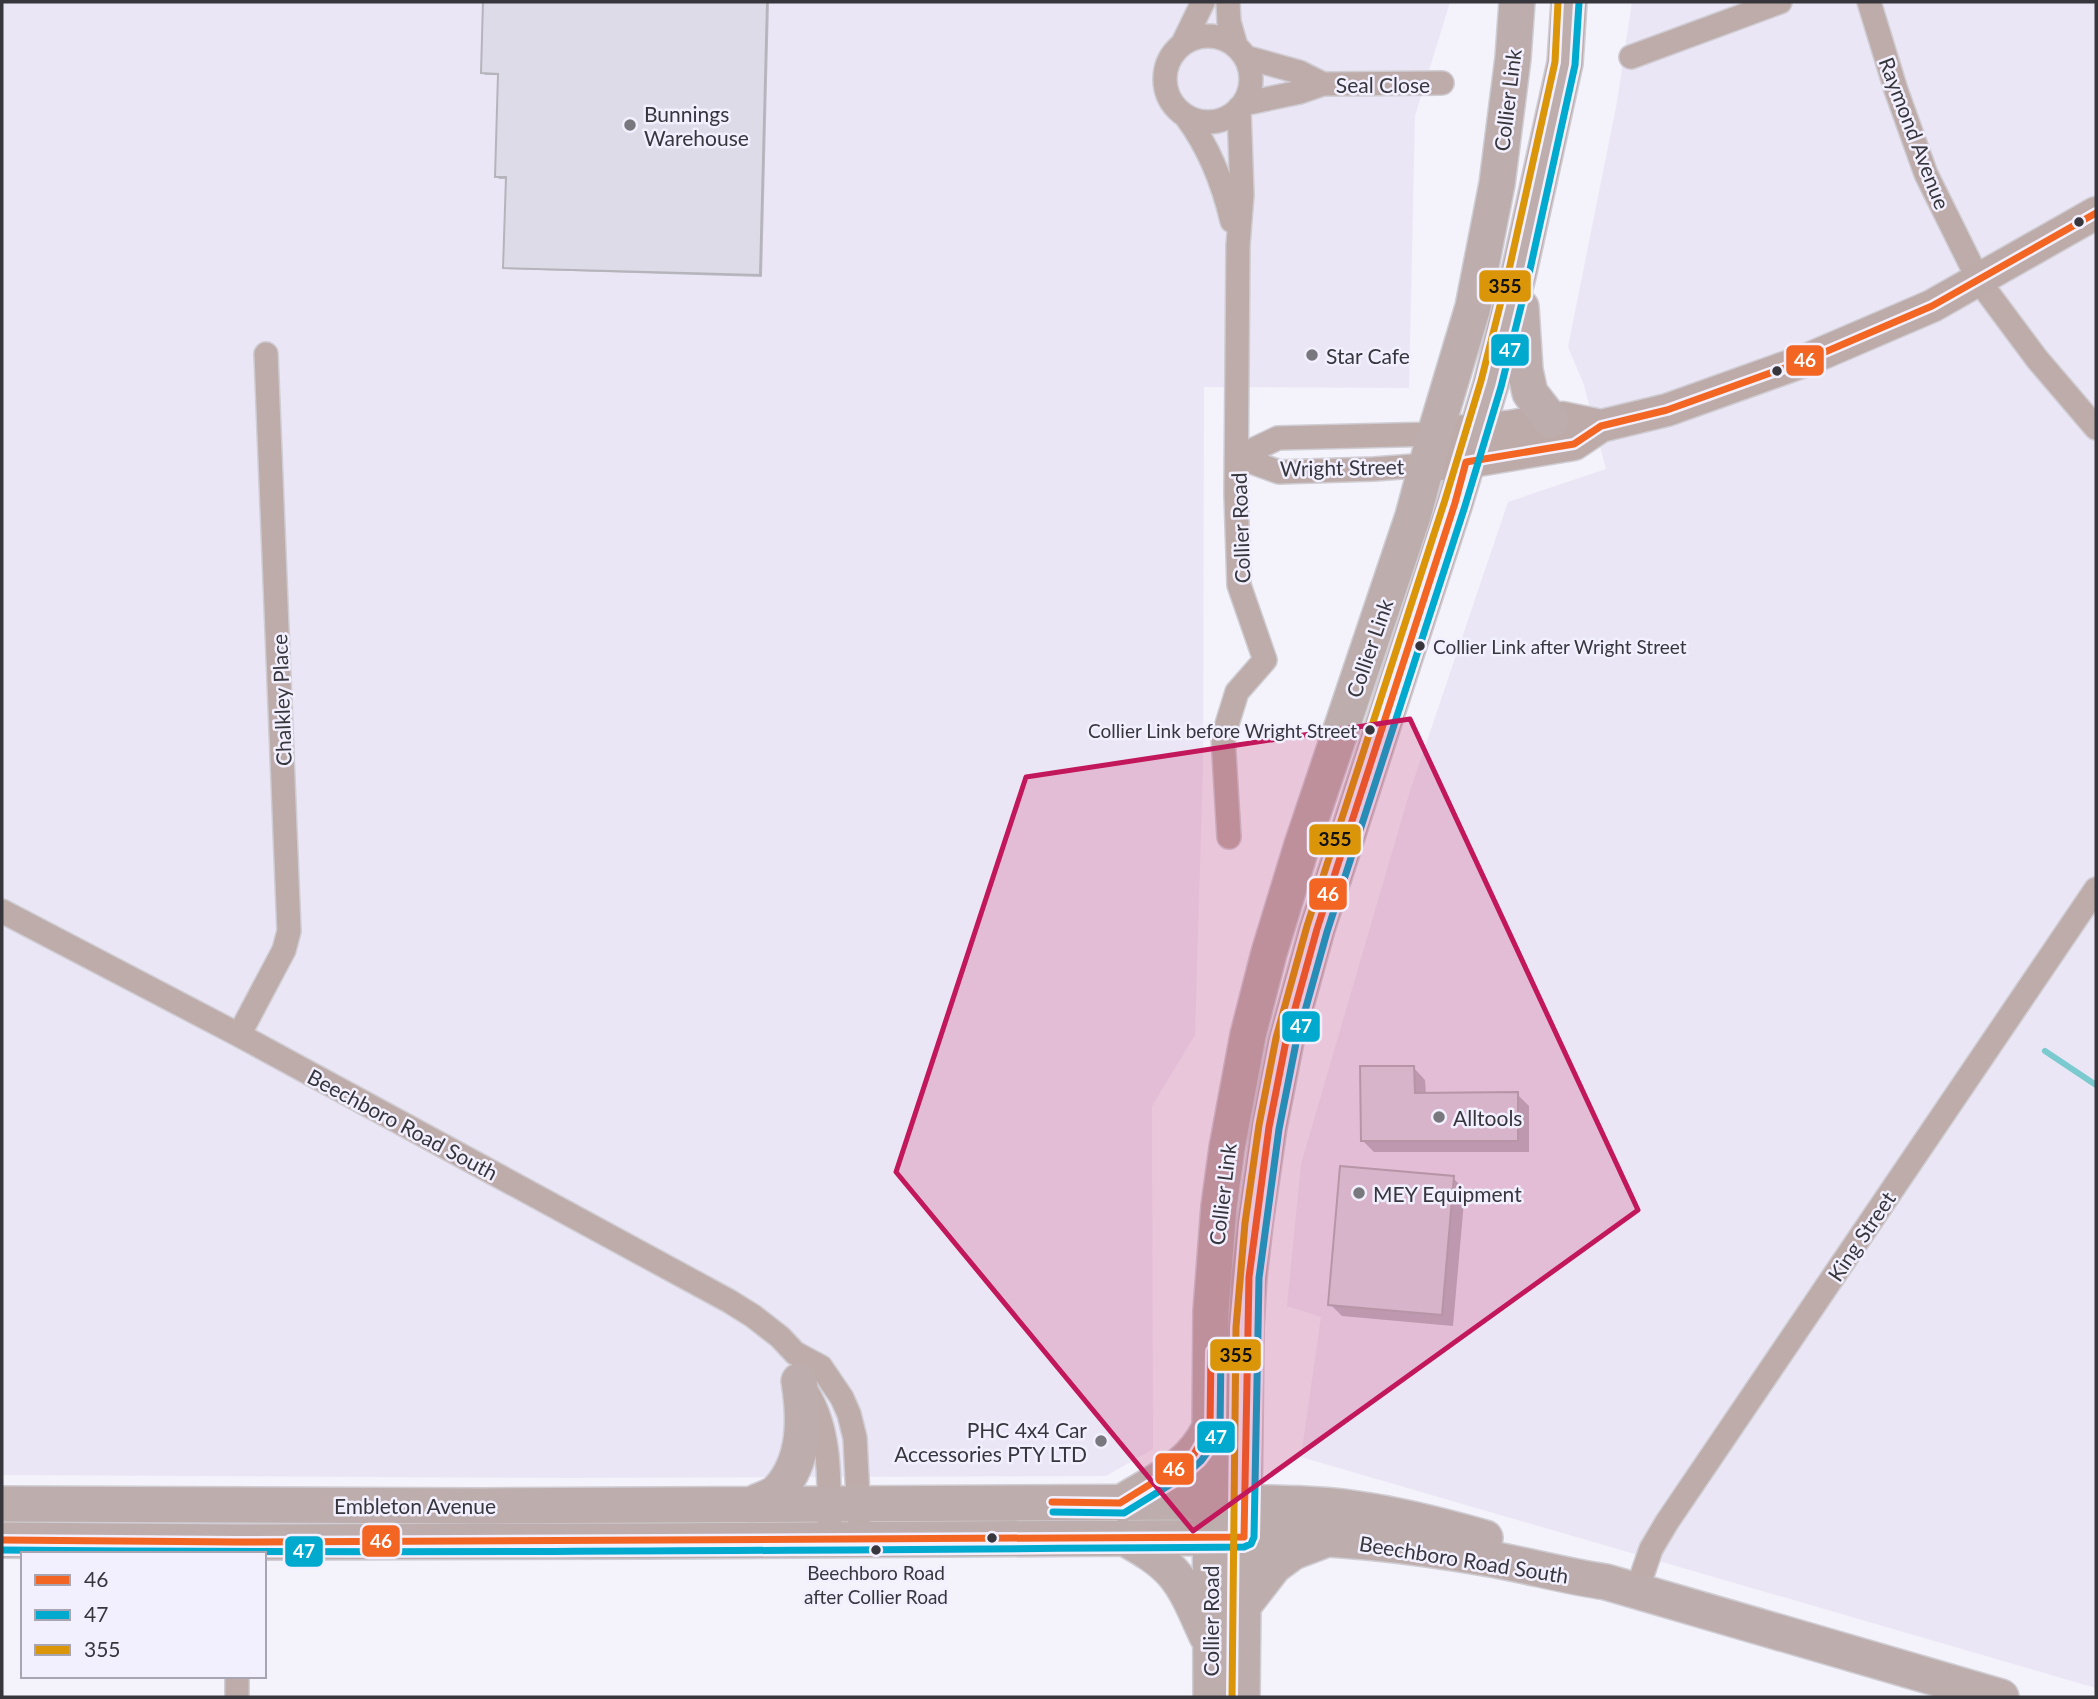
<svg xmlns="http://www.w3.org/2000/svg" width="2098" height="1699" viewBox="0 0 2098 1699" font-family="Lato,sans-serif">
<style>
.industrial{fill:#ebe6f5}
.shadow{fill:#0003}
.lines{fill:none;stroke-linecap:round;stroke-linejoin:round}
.stream{stroke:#7acad0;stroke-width:6}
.building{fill:#dedbe8;stroke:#b5b4ba;stroke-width:2}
.street-casing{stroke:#cfcdd3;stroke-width:26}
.secondary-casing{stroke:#cfcdd3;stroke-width:35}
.primary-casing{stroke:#cfcdd3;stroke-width:38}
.street{stroke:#bdaca9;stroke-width:23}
.secondary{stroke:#bcaba8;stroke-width:32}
.primary{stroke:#bdaead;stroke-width:35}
.bus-1-casing{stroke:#f2effe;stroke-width:12}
.bus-2-casing{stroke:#f2effe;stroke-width:12}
.bus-3-casing{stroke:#f2effe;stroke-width:12}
.bus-1{stroke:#f26522;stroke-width:7}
.bus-2{stroke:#00a9ce;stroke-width:7}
.bus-3{stroke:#da9509;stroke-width:7}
.marked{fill:#c2185b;fill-opacity:0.2;stroke:#c2185b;stroke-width:5;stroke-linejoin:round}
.poi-dot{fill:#79787f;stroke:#f2effe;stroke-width:2.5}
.bus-dot{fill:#37363d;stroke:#f2effe;stroke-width:2.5}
.labels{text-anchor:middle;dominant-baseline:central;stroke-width:5;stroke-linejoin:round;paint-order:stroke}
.bus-label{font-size:19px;fill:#37363d;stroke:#f2effe;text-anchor:start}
.street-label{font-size:21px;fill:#37363d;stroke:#f2effe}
.poi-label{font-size:21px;fill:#37363d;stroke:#f2effe;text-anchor:start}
.line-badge{stroke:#f2effe;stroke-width:2.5}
.badge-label{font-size:19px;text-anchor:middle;font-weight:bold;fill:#fff}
.pale-badge-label{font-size:19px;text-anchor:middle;font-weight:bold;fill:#111}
</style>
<rect width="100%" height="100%" fill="#f4f2fa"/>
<path class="industrial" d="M2,2h1448l-35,114 -6,272 -205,-1 -1,380 -8,268 -43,71 1,343 -47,27 -534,2 -570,-3z
M1632,2h464v1686l-795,-231 20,-140 -34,-11 14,-142 108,-370 99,-292 98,-33 -22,-84 -16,-38 49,-245z"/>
<path class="shadow" d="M485,2h284l-7,275 -254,-8 -3,-2 3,-88h-9l-2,-3 3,-101h-15l-2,-3z
M1414,1068l11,12 1,14h91l12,12v46h-155l-12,-12z
M1453,1178l12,12 -12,136 -111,-10 -12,-12z"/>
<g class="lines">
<path class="stream" d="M2045,1051l51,34"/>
</g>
<path class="building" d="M483,2h284l-7,273 -257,-7 3,-91h-11l3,-103 -17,-1z
M1360,1066h54l1,27 103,-1v49h-157z
M1340,1166l114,10 -12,139 -114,-10z"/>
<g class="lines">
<g class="street-casing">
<path id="street" d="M1228,2l1,20 7,24
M1869,2l27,88 30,84 53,107 58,78 59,69
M1165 79a43 43 0 1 1 86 0a43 43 0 1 1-86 0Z
M1183,43l20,-41
M1245,57l54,15 24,12
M1631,57l149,-55
M1243,104l57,-12 23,-8 119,-1
M1187,118c23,31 36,65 45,103
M1238,457l40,-19 157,-4
M1238,457l41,15 95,-3 53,-4
M1229,837l-6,-100 14,-45 28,-32 -26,-75 -3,-91 2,-249 4,-50 -3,-87
M2,911l237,124 490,266 24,15 27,21 15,16 26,14 21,31 7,16 6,24 4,80
M239,1035l45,-85 5,-19 -23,-577
M807,1392c27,42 21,100 23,148
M1637,1590l14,-41 16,-27 429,-633
M237,1697v-21"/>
</g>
<g class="secondary-casing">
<path id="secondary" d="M1435,434l73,-7 54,-9 39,8
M1427,465l39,-3 108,-18 27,-18 66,-16 137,-49 128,-55 164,-93"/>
</g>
<g class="primary-casing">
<path id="primary" d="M1521,307l4,63 5,23 21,27
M1124,1501c34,-21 68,-35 86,-74
M2,1504l480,2 729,-4c48,1 98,0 146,7 44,6 86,17 128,29
M751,1505c8,-5 22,-8 28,-15 27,-30 26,-72 20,-109
M1123,1537c17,10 36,20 50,36 15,17 24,42 34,63
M2,1540l235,2 411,-1 623,-4c72,0 143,9 214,21 41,7 80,18 121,24l395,115
M1243,1606l31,-40 19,-14 29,-11
M1211,1697l-1,-270 1,-116 8,-105 8,-58 21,-113 21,-82 33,-108 111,-329 22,-82 38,-127 24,-123 16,-126 4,-56
M1242,1697l4,-369 3,-51 6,-53 14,-97 17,-86 31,-112 138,-426 36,-119 28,-112 46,-209 4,-61"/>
</g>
<use href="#street" class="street"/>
<use href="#secondary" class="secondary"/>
<use href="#primary" class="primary"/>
<g class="bus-1-casing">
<path id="bus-1" d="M1052,1502l68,1 58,-36 16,-13 16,-27 1,-76
M2,1540l235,2 1007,-5 5,-260 20,-150 17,-86 31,-112 138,-426 11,-41 108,-18 27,-18 66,-16 137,-49 128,-55 164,-93"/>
</g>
<g class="bus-2-casing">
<path id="bus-2" d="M1053,1512l71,1 60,-37 17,-15 11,-15 8,-17 1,-79
M2,1550c414,4 828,0 1242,-3l7,-3 3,-7 5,-259 20,-149 17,-86 31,-111 138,-426 36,-119 28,-113 46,-209 4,-62"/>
</g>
<g class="bus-3-casing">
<path id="bus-3" d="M1232,1697l4,-370 9,-104 14,-98 17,-87 31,-112 138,-426 36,-119 28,-111 46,-208 3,-60"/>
</g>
<use href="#bus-1" class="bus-1"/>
<use href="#bus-2" class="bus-2"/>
<use href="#bus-3" class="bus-3"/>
</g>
<path class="marked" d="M1410,719l228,491 -445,321 -297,-359 130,-395z"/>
<g class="poi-dot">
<circle cx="630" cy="125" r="7"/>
<circle cx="1312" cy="355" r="7"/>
<circle cx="1439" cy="1117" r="7"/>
<circle cx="1359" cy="1193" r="7"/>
<circle cx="1101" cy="1441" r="7"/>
</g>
<g class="bus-dot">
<circle cx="2079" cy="222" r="6"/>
<circle cx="1777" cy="371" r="6"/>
<circle cx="1420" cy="646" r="6"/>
<circle cx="1370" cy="730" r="6"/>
<circle cx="992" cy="1538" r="6"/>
<circle cx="876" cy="1550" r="6"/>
</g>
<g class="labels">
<g class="bus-label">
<text x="1433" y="646">Collier Link after Wright Street</text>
<text x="1357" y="730" text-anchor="end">Collier Link before Wright Street</text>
<text x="876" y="1572" text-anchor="middle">Beechboro Road<tspan x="876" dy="24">after Collier Road</tspan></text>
</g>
<g class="street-label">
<text x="1383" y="84">Seal Close</text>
<text transform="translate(1507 100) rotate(-83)">Collier Link</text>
<text transform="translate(1915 133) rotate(69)">Raymond Avenue</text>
<text transform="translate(1342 467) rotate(-1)">Wright Street</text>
<text transform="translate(1240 528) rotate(-92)">Collier Road</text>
<text transform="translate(1369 648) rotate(-71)">Collier Link</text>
<text transform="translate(281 700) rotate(-92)">Chalkley Place</text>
<text transform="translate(403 1124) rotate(28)">Beechboro Road South</text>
<text transform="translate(1222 1194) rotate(-83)">Collier Link</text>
<text transform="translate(1861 1236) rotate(-56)">King Street</text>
<text x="415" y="1505">Embleton Avenue</text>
<text transform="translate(1464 1559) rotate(9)">Beechboro Road South</text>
<text transform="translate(1210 1621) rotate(-90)">Collier Road</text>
</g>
<g class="poi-label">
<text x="644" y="113">Bunnings<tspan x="644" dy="24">Warehouse</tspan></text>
<text x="1326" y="355">Star Cafe</text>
<text x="1453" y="1117">Alltools</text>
<text x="1373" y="1193">MEY Equipment</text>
<text x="1087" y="1429" text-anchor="end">PHC 4x4 Car<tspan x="1087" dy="24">Accessories PTY LTD</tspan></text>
</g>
</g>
<g class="line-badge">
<rect x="1478" y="269" width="54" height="34" rx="7" fill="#da9509"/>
<rect x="1490" y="333" width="40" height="34" rx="7" fill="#00a9ce"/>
<rect x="1785" y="344" width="40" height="33" rx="7" fill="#f26522"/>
<rect x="1308" y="823" width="54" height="33" rx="7" fill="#da9509"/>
<rect x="1308" y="877" width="40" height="34" rx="7" fill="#f26522"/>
<rect x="1281" y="1010" width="40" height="33" rx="7" fill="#00a9ce"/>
<rect x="1209" y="1338" width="53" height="34" rx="7" fill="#da9509"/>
<rect x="1196" y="1420" width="40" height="34" rx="7" fill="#00a9ce"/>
<rect x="1154" y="1452" width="41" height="34" rx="7" fill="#f26522"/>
<rect x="361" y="1524" width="40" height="34" rx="7" fill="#f26522"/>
<rect x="284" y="1535" width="40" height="33" rx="7" fill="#00a9ce"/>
</g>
<g class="badge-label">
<text x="1510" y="357">47</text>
<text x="1805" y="367">46</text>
<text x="1328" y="901">46</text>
<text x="1301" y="1033">47</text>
<text x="1216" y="1444">47</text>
<text x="1174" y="1476">46</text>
<text x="381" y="1548">46</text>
<text x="304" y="1558">47</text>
</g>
<g class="pale-badge-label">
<text x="1505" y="293">355</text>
<text x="1335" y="846">355</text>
<text x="1236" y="1362">355</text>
</g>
<rect width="2098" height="1699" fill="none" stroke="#37363d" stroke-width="7"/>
<rect x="21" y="1552" width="245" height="126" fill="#f2effe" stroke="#a7a5b1" stroke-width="2"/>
<rect x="35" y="1575" width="35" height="10" fill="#f26522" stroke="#a7a5b1" stroke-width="2"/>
<text x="84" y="1587" font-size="21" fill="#37363d">46</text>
<rect x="35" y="1610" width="35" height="10" fill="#00a9ce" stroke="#a7a5b1" stroke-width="2"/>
<text x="84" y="1622" font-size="21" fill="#37363d">47</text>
<rect x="35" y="1645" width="35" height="10" fill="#da9509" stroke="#a7a5b1" stroke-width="2"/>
<text x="84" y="1657" font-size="21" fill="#37363d">355</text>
</svg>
